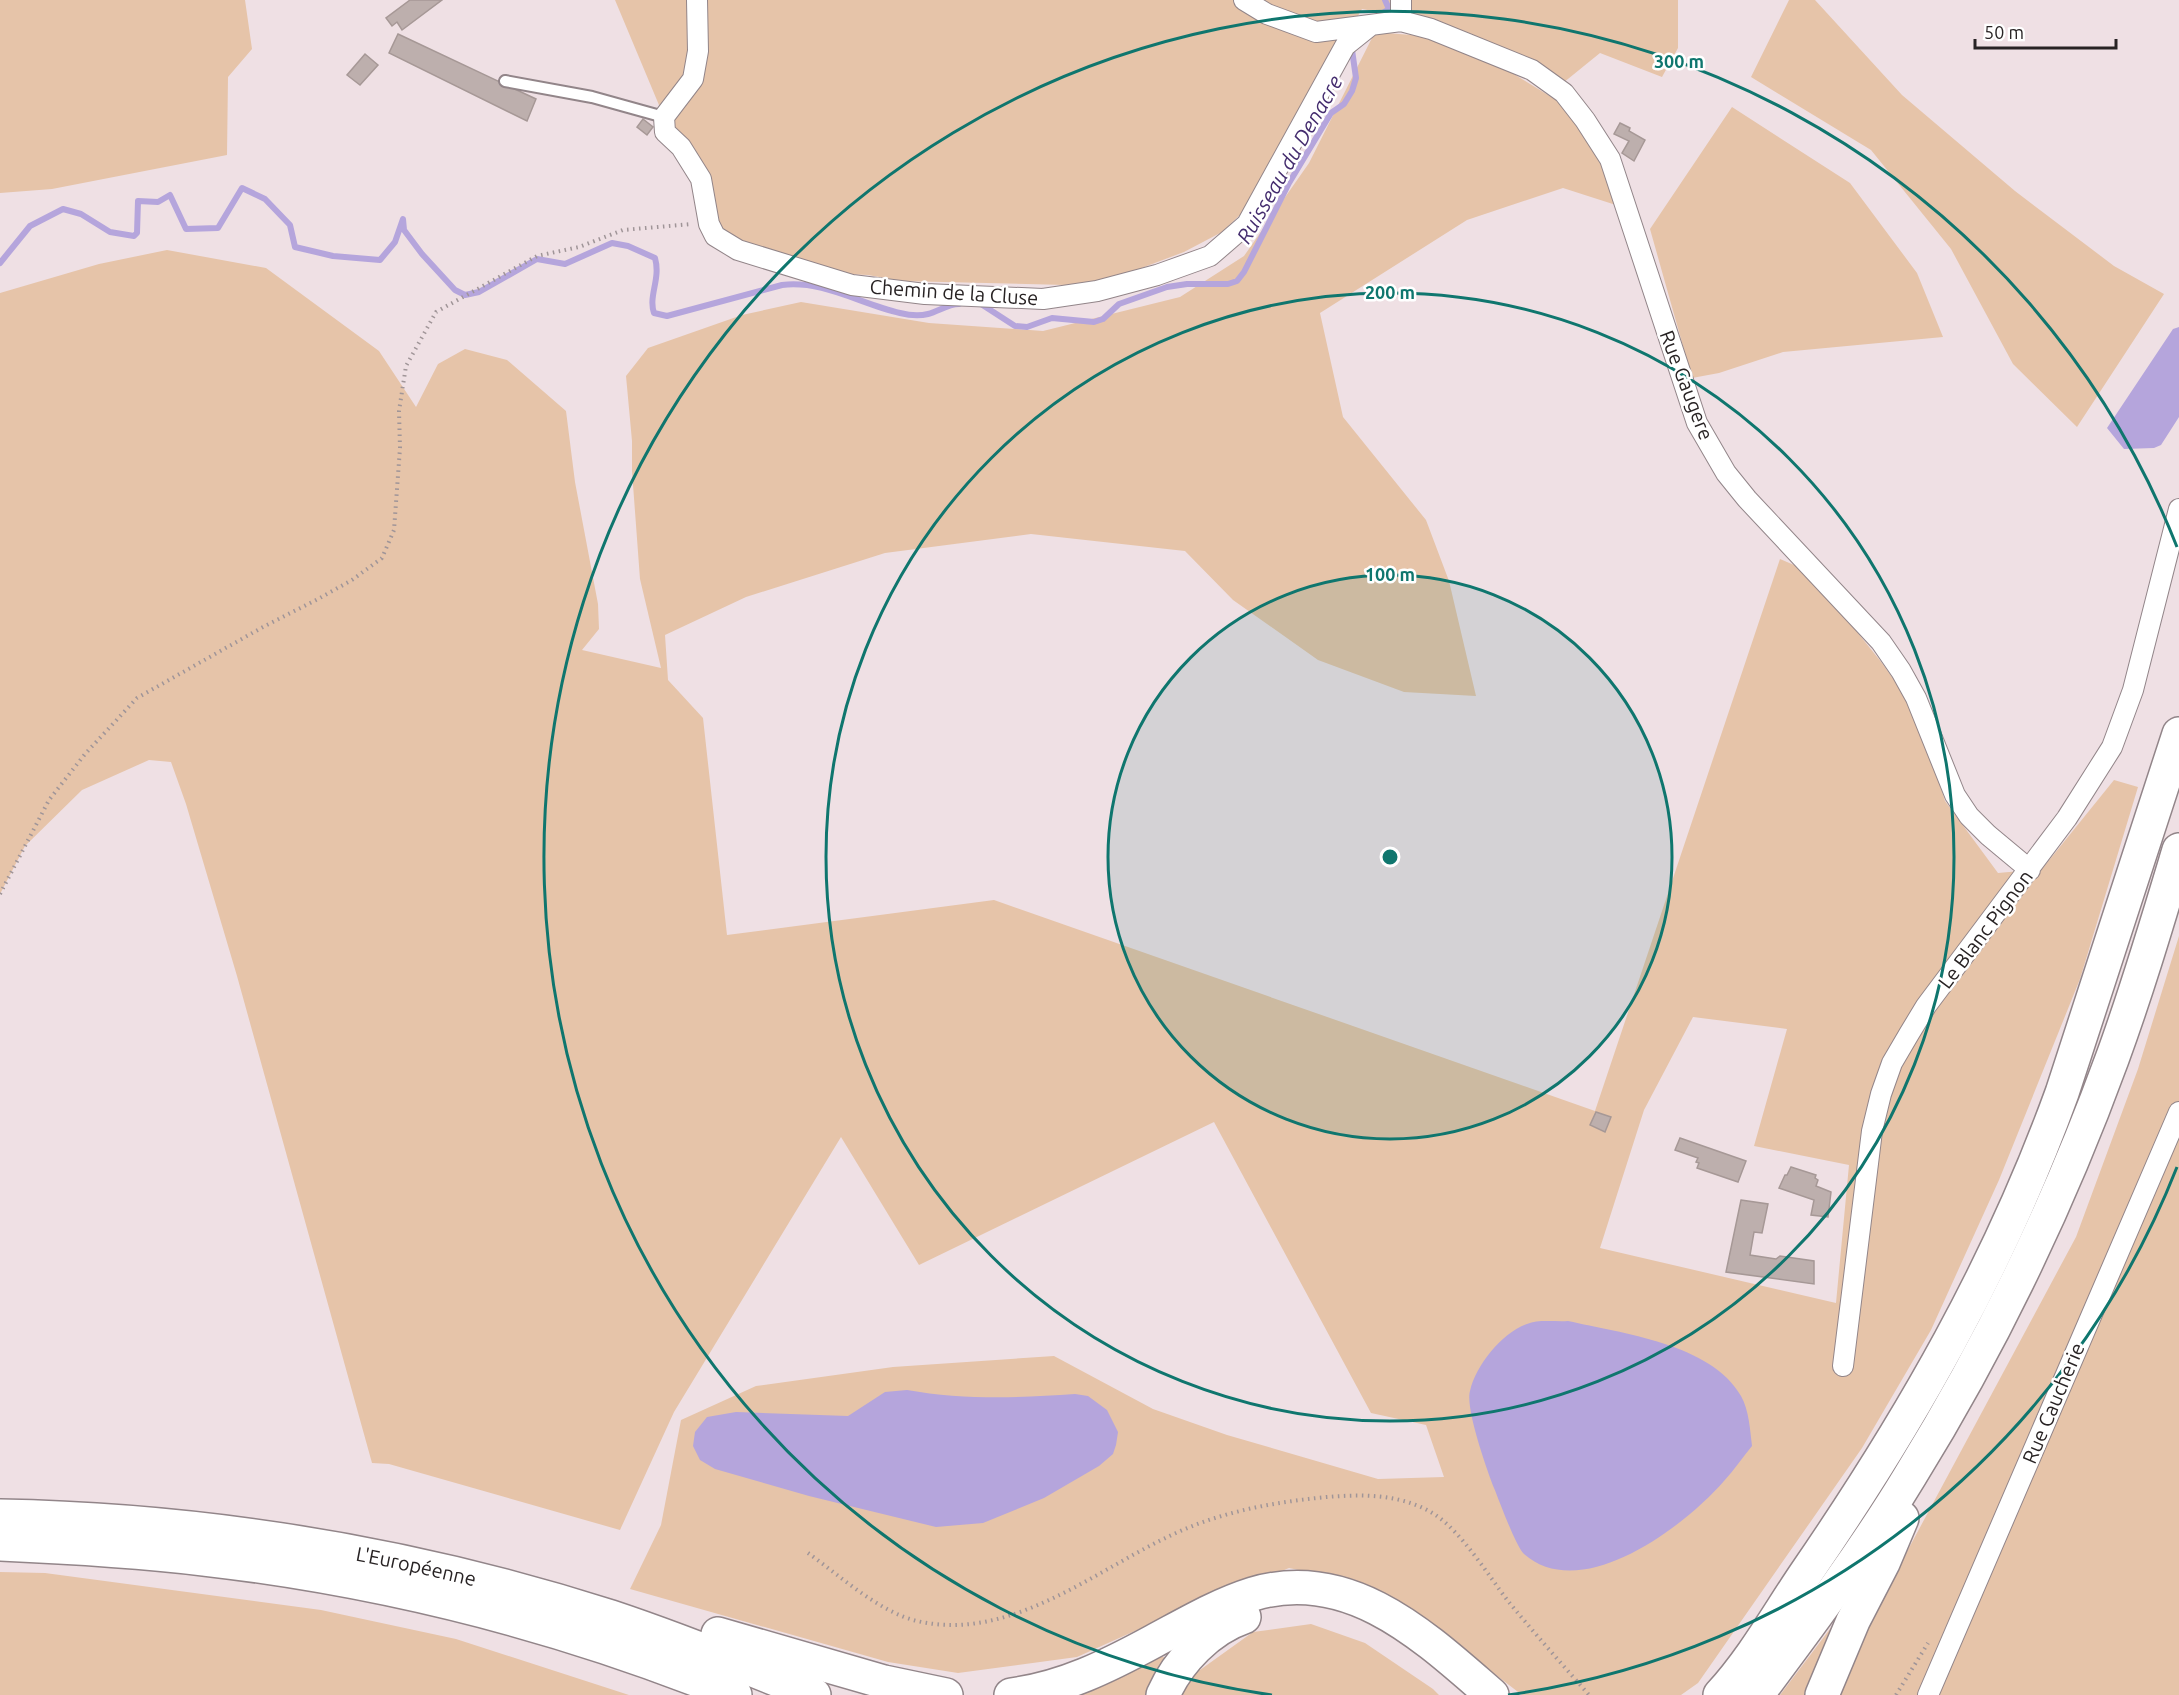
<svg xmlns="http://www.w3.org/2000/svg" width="2179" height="1695" viewBox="0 0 2179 1695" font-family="Ubuntu,sans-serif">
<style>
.green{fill:#e6c4a9;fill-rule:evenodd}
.water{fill:#b5a5dc}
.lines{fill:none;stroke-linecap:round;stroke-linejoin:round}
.stream{stroke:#b5a5dc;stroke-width:6}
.building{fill:#bdafad;stroke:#a69896;stroke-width:1.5}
.lane-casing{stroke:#928589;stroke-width:14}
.street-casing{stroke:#928589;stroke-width:22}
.highway-casing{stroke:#928589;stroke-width:36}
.path{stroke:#a09598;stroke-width:4;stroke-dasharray:1.5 4.5;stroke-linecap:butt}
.lane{stroke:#fff;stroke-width:10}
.street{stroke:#fff;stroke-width:20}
.highway{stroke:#fff;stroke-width:33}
.ring{fill:none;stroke:#0f766e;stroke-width:3}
.labels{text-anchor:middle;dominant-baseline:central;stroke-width:5;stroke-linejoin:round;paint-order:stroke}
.street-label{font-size:20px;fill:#282324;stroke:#fff}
.water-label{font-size:21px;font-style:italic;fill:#442c6e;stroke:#fff}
.centre{fill:#0f766e;stroke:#fff;stroke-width:3}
.ring-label{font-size:18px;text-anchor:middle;font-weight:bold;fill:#0f766e;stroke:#fff;stroke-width:5;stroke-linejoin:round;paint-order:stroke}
</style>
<rect width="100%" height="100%" fill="#efe0e4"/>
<path class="green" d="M0,0h245l7,49 -24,28 -1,78 -175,34 -52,4z
M615,0h1063v48l-16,29 -62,-24 -37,30 -50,-29 -65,-29 -86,-16 -118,202 -22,21 -38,20 -69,26 -49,7 -165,-4 -33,-6 -61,-3 -92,-36 -14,-57 -37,-62z
M1789,0h26l87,95 113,96 99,75 50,28 -87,133 -64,-63 -62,-115 -80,-99 -120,-73z
M1375,32l48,4 86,35 52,32 24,28 27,50 7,25 -56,-18 -96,32 -147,93 23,104 83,103 23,61 27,115 -72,-4 -86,-32 -85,-60 -48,-49 -154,-17 -146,19 -139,44 -81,38 3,45 35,38 24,217 267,-35 601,211 185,-552 28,12 74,92 37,52 26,86 53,72 44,-4 72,-89 24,7 -58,192 -81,201 -68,150 -69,118 -164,235 -17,12h-159l-104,-80 -61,-33 -68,-14 -132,53 -80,36 -119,16 -70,-11 -258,-73 31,-64 20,-105 75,-34 137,-19 161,-11 99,53 74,26 151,44 66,-2 -18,-52 -55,-12 -157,-291 -295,143 -78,-128 -167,275 -54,118 -231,-66 -17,-1 -135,-487 -51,-172 -15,-42 -22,-2 -67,30 -57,56 -25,48v-601l99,-29 68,-14 99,18 113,83 37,56 22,-43 27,-15 42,11 59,51 9,71 23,122 1,25 -17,21 79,18 -21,-89 -8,-108v-30l-6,-65 22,-28 94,-33 59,-13 128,21 114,8 137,-34 64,-41 65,-93zM1693,1017l94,12 -33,117 95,19 -13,138 -236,-55 44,-138z
M1732,107l118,76 67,90 26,64 -160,15 -64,21 -27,5 -42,-149z
M2179,936v759h-399l59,-78 28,9 209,-389 62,-168z
M0,1572l45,1 276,37 135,29 173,56h-629z
M1311,1624l54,19 68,46 6,6h-383l52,-15 52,-24 40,14 53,-38z"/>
<path class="water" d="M2179,327v90l-18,28 -7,3 -30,1 -17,-21 66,-99z
M1568,1321c53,12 144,23 173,75 8,14 9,34 11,50 -9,11 -18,24 -28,35 -39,45 -142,124 -200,73 -8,-7 -25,-54 -30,-66 -7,-18 -29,-80 -24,-97 6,-26 32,-58 57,-67 11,-5 29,-2 41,-3z
M907,1390c56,10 112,8 168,4l13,2 19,14 11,22 -2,13 -3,9 -14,12 -55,32 -61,25 -47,4 -127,-31 -94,-27 -15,-9 -7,-14 2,-14 12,-15 29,-5 112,4 37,-24z"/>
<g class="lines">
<path class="stream" d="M1375,18l14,-9 -4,-9
M0,263l30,-37 33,-17 18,5 29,18 24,4 3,-3 1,-32 20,1 12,-7 16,34 32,-1 24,-40 23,11 25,26 5,22 38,9 47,4 15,-18 8,-23 1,11 18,24 33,36 10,5 14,-3 58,-33 28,5 47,-21 16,3 27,12c6,21 -7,38 -1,55l13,3 115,-31c42,-5 78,19 118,28 8,2 20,3 28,1 11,-3 20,-10 31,-10
M981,304l34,22 12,1 25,-9 42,4 9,-3 16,-15 48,-17 20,-3h41l9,-3 7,-9 45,-89 42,-70 13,-9 8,-13 4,-13 -4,-28 2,-4"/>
</g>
<path class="building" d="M410,0h32l-40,30 -5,-8 -5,4 -6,-8z
M398,34l138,65 -9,22 -138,-68z
M365,54l13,11 -18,20 -13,-10z
M643,119l10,8 -6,8 -10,-8z
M1620,123l10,5 -1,3 16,9 -11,21 -12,-8 7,-12 -15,-7z
M1596,1112l15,5 -6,15 -15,-7z
M1680,1138l66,23 -8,21 -41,-14 2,-5 -3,-1 2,-4 -23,-8z
M1791,1167l25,8 -1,3 3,2 -2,6 15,6 -3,25 -17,-2 3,-15 -35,-12 6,-13h2z
M1741,1200l27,4 -6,29 -8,-1 -4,23 26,4 4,-3 34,5v23l-88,-12z"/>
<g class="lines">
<g class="lane-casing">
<path id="lane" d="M505,81l87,16 72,20"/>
</g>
<g class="street-casing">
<path id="street" d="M697,0l1,51 -5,28 -29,38 1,15 16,15 20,32 8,45 6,12 23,14 114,35 73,9 118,5 54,-8 60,-16 53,-19 37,-32 98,-178 25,-20
M1244,0l23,14 49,18 85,-11 30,8 101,41 32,23 21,27 25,39 87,264 29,50 21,26 134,143 20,29 15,27 39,97 14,21 19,19 42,35
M1401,21v-21
M1843,1366l29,-235 9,-37 11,-31 17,-29 17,-28 141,-188 45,-71 21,-57 46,-181
M1928,1695l251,-583"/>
</g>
<g class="highway-casing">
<g id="highway">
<path id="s1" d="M0,1516c207,4 414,38 611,101 69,23 136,50 203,78"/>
<path d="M0,1544c68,3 136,7 204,15 181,21 362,67 531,136"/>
<path d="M718,1634l166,48 62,13"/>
<path d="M1011,1695c53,-7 97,-29 143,-54 32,-17 64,-36 99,-47 97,-29 172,43 239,101"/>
<path d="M1163,1695c15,-34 46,-66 81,-78"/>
<path d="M1720,1695c34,-37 58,-81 86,-122 105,-153 193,-306 256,-480l117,-359"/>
<path d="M1757,1695c53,-71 107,-143 153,-219 81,-131 149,-272 202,-417 25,-68 46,-139 67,-209"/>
<path d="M1822,1695l31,-74 30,-58 19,-45"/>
</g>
</g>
<path class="path" d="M0,894l49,-94 36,-46 52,-56 126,-71 55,-28 34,-19 30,-22 12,-28 6,-82 -1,-37 7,-45 30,-54 101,-56 42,-9 44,-17 69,-6
M808,1553c31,22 71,59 109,68 94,22 179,-52 259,-88 48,-22 99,-31 151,-36 37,-3 75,-3 107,17 27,17 54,61 74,87 26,32 54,63 81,94
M1896,1695l32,-52"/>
<use href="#lane" class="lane"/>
<use href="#street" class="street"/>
<use href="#highway" class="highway"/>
</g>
<circle cx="1390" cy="857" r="282" fill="#0f766e" fill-opacity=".12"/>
<g class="ring">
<circle cx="1390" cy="857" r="282"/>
<circle cx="1390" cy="857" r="564"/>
<path d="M2177 1167A846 846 0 0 1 1508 1695M1272 1695A846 846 0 1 1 2177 547"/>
</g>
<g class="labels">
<g class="street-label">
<text transform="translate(954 292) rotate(4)">Chemin de la Cluse</text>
<text transform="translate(1687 385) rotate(69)">Rue Gaugere</text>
<text transform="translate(1985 929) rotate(-53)">Le Blanc Pignon</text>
<text transform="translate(2053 1403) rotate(-67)">Rue Caucherie</text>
<text stroke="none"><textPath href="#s1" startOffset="420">L'Européenne</textPath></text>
</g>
<g class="water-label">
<text transform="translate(1289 159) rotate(-60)">Ruisseau du Denacre</text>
</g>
</g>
<circle cx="1390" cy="857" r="9" class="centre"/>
<g class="ring-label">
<text x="1679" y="68">300 m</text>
<text x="1390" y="299">200 m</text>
<text x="1390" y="581">100 m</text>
</g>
<path d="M1975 39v9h141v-9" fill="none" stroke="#282324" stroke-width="3"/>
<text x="1984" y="39" font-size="18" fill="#282324" stroke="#ffffff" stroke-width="4.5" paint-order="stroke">50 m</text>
</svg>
